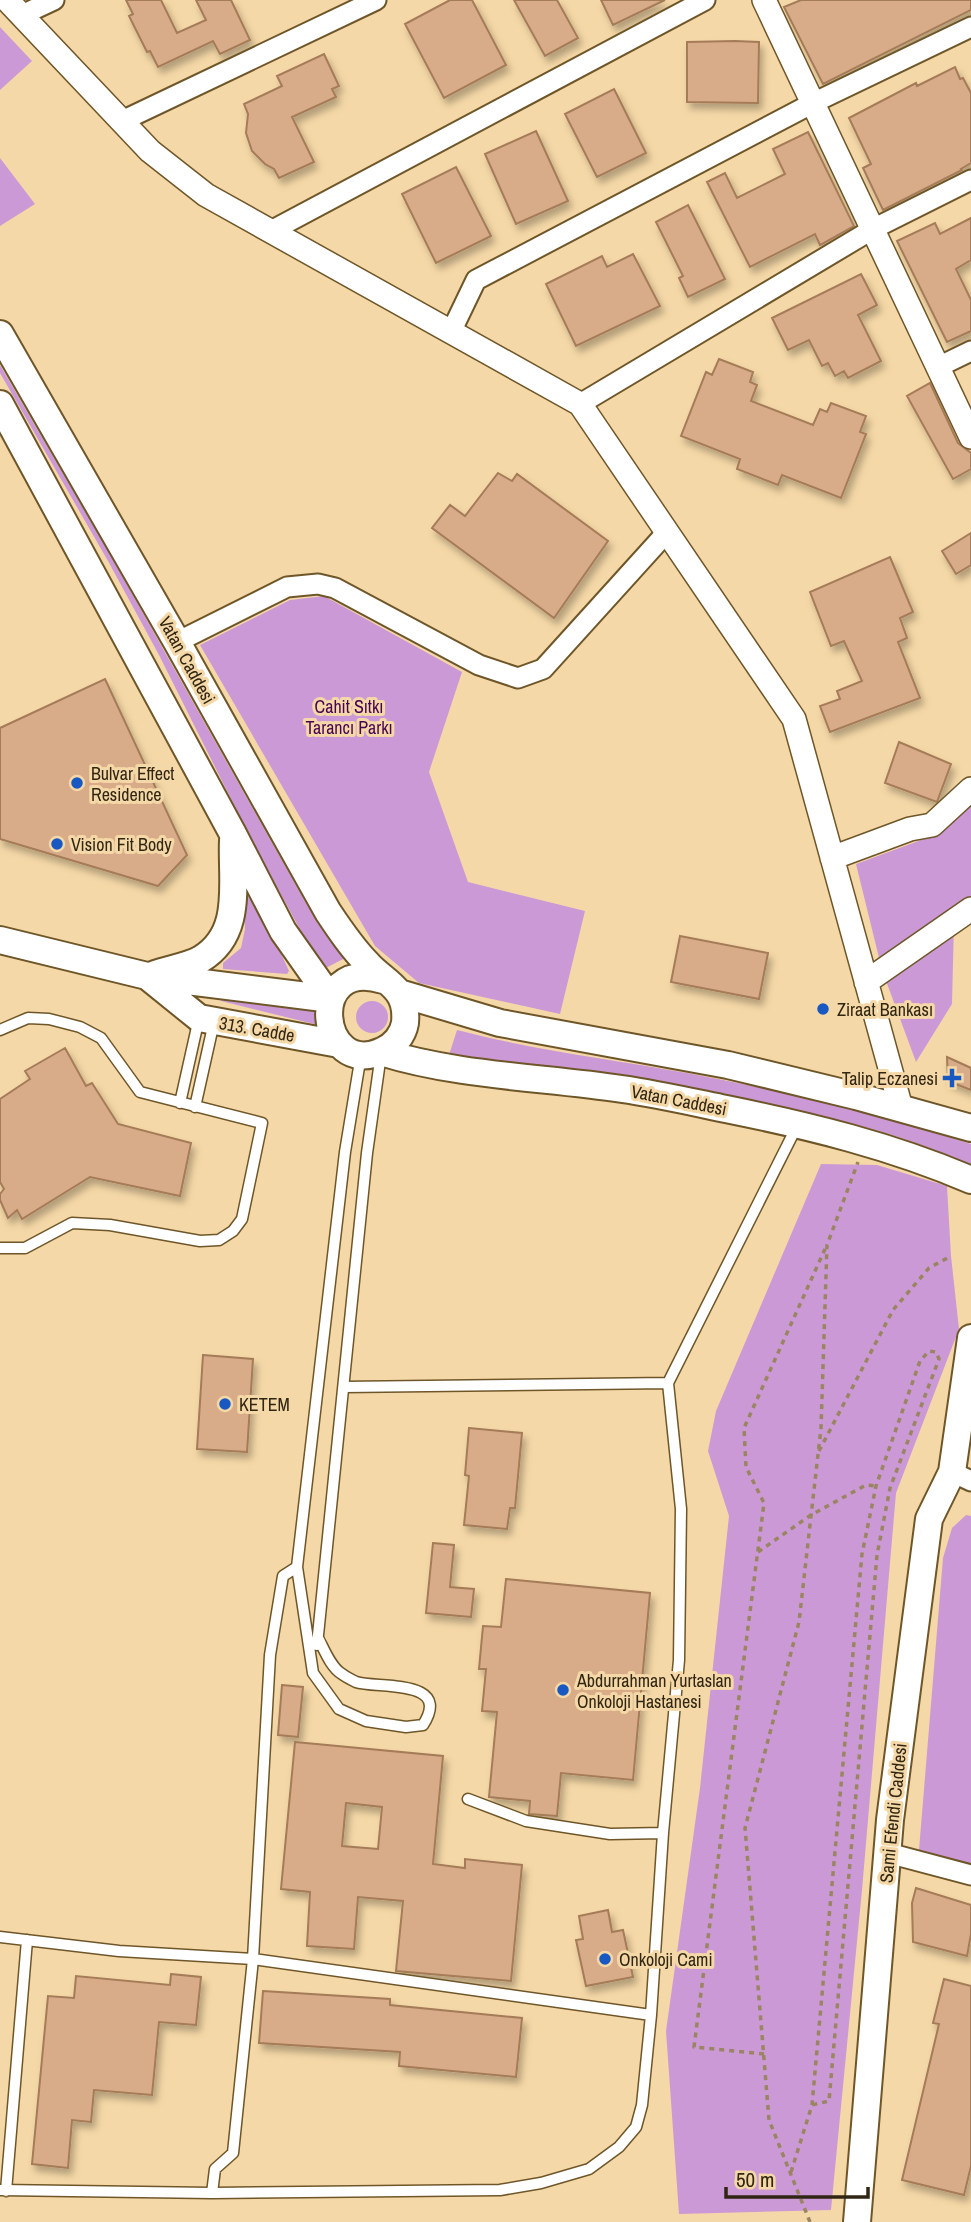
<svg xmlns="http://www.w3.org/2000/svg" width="971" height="2222" viewBox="0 0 971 2222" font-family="'Archivo Narrow',sans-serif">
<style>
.green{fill:#cc99d7}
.building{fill:#d8ac88;stroke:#a57b59;stroke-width:2;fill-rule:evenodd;filter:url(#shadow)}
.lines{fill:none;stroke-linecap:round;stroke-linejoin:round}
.service-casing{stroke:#6f5629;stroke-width:13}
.minor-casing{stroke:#6f5629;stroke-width:23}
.tertiary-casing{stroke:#6f5629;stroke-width:26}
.secondary-casing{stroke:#6f5629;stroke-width:30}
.path{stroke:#9a8562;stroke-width:3.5;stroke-dasharray:5 5;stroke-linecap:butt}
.service{stroke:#fff;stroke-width:10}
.minor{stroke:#fff;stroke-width:19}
.tertiary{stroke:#fff;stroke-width:23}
.secondary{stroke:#fff;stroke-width:26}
.poi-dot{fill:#1858c3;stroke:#f5d8a7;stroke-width:2.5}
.labels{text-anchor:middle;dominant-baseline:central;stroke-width:6;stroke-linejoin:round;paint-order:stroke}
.street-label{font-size:18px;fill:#312613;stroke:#f5d8a7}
.park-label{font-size:18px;fill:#470453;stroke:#f5d8a7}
.poi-label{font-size:18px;fill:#312613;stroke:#f5d8a7;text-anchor:start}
</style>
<defs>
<filter id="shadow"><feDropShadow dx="3.5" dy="6" stdDeviation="3.5" flood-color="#0004"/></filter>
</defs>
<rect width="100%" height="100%" fill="#f5d8a7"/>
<path class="green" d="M0,27l32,34 -32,29z
M0,158l35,46 -35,22z
M0,365l108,186 199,354 38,53 -23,12 -68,-125 -95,-190 -51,-94 -108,-188z
M324,596l138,76 -33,100 39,110 117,29 -25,103 -141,-31 -44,-37 -175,-301 90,-45z
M971,803v95l-17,23 -2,83 -36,58 -34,-92 -26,-106 76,-28z
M243,871l46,100 -2,3 -64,-5v-6l18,-15 4,-19z
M220,997l92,5 10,18 -4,5 -97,-24z
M356 1017a16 16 0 1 1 32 0a16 16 0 1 1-32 0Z
M457,1030c76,20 153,29 230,43 96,18 192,40 284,71v21c-70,-32 -143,-49 -218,-63 -101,-19 -203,-32 -304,-47z
M821,1164l56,1 70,21 4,70 8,73 -63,164 -34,397 -31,320 -152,4 -13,-183 34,-243 29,-272 -21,-65 8,-40z
M966,1515l5,1v348l-52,-14 24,-292 9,-30z"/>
<path class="building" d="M126,0h35l16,33 29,-13 -10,-20h35l19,40 -30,14 -7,-13 -55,26 -8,-16 -3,1 -18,-36 4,-2z
M450,0h22l34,65 -62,33 -39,-74z
M514,0h43l21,38 -33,18z
M601,0h64l-52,25z
M801,0h170v10l-148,74 -39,-77z
M735,41l24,1 -1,61 -71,-1v-60z
M324,54l15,32 -7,3 4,8 -44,20 22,45 -35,16 -5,-9 -9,-5 -13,-13 -6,-18 2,-19 -4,-10 38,-18 -5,-10z
M955,67l5,12 3,-1 8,15v70l-10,6 1,1 -79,40 -20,-42 8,-4 -22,-46 67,-35 1,3z
M614,89l32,64 -49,24 -32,-63z
M536,131l32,70 -52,23 -31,-70z
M808,132l46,94 -34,19 -5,-11 -65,33 -43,-85 18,-9 12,25 48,-24 -12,-25z
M456,167l35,69 -55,27 -34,-69z
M688,205l37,74 -37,18 -9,-19 4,-2 -27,-54z
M971,218v42l-15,9 15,31v31l-24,11 -50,-101 38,-18 5,11z
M633,254l27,52 -84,40 -30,-62 56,-28 5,11z
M861,274l16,31 -19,10 23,46 -33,17 -4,-7 -9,5 -7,-13 -6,3 -13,-26 -21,10 -16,-32z
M719,359l34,13 -3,10 7,3 -6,16 62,24 7,-16 7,3 4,-9 35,13 -6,16 6,2 -25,64 -59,-23 -4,10 -41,-16 3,-10 -59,-23 25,-64 6,3z
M930,383l28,60 13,10v16l-18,10 -46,-83z
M498,473l14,8 5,-7 91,67 -54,77 -122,-90 18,-23 15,11z
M971,533v32l-15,9 -14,-23z
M890,557l23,55 -13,6 7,20 -9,4 22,56 -90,34 -10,-26 20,-7 -3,-8 25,-10 -18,-40 -13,5 -21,-54z
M105,679l82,176 -29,31 -158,-47v-111z
M899,742l52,22 -14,38 -52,-19z
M680,936l88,17 -9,46 -88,-17z
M65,1048l21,38 6,-3 26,41 73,19 -11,53 -90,-19 -68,42 -5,-9 -9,8 -8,-18v-6l4,-5 -4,-7v-83l30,-20 -5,-8z
M947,1057l24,11v22l-23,-9z
M203,1355l50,4 -6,93 -50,-3z
M469,1428l53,5 -7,75h-5l-3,21 -43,-4 5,-49 -4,-1z
M433,1543l21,2 -4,42 24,2 -3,28 -45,-4z
M506,1579l144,14 -17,187 -72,-7 -4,43 -28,-2 1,-13 -41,-4 8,-85 -15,-1 4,-42h-7l4,-43 18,1z
M282,1685l21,2 -5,50 -20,-2z
M295,1742l148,14 -10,108 32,4v-9l57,6 -11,116 -115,-10 7,-70 -45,-4 -4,52 -47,-3 3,-54 -29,-3zM346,1803l36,4 -4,42 -36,-3z
M916,1888l55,17v29l-4,22 -54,-14 -1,-39z
M608,1910l4,22 11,-2 10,47 -47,9 -10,-46 7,-1 -4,-23z
M171,1974l30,3 -5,48 -37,-3 -7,73 -58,-5 -3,32 -19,-2 -4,48 -36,-4 16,-168 26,2 2,-22 94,9z
M944,1979l27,7v180l-7,29 -62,-15 37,-156 -6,-1z
M263,1991l127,8v6l132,13 -6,59 -117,-11 1,-14 -141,-9z"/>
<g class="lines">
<g class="service-casing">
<path id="service" d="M0,1030l28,-12 21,1 31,8 21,11 39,54 122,31 -20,96 -9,12 -14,9 -19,1 -90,-16 -38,-2 -47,25h-25
M180,1103l19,-85
M195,1107l19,-85
M344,1387l324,-4
M318,1638c6,11 13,30 24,36 4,3 10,6 14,8 21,7 97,-4 67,43l-17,2 -40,-6 -27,-12 -26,-36 -16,-106 48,-415 16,-97
M317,1645l50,-492 14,-99
M468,1799l58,22 84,13 53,-1
M0,1937l119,14 134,8 398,56
M0,2190l212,3 288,-3 41,-7 48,-14 30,-22 17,-20 6,-22 9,-90 12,-182 16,-173 2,-151 -13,-126 129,-257
M6,2191l21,-251
M212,2193l3,-24 18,-16 20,-194 17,-304 13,-79 14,-9"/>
</g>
<g class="minor-casing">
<path id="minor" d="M22,15l32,-15
M122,121l254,-121
M271,231l434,-231
M451,332l25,-52 337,-177 158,-76
M938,367l33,-16
M580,404l293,-175 98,-49
M177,642l110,-55 31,-3 17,4 144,77 39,13 25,-9 124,-137
M952,1472l19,9
M888,1853l83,22"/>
</g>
<g class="tertiary-casing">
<path id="tertiary" d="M7,0l143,151 56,44 374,209 214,315 107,389
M764,0l207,437
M832,858l78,-29 22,-4 39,-36
M866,982l105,-73"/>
</g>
<g class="secondary-casing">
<path id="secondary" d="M0,334l177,308 151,270c12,18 24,36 39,51 9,11 23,18 31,29 7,9 8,20 7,31 -2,12 -11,23 -23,28 -63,29 -78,-95 1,-71
M0,404l233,430 50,97 48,68
M0,940l147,36 184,23
M155,974c15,-5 34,-8 46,-15 43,-26 30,-77 32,-119
M147,976l52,42 140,26
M399,993l101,30 228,42 128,31 115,32
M381,1052c77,24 161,25 241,37 35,5 70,13 104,20 84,17 166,37 245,71
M857,2222l33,-402 39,-301 23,-47 19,-134"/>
</g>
<path class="path" d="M819,1451l74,-141 36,-42 22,-12
M758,1552l53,-37 55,-30 10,1
M764,2054l-70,-7 70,-544 -18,-36 -2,-39 81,-179
M791,2172l21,-67 50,-551 14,-68 44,-125 9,-10 7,1 3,7 -49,129 -13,67 -48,546 -17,4
M810,2222l-41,-102 -24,-292 54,-206 22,-194 6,-183 31,-83"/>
<use href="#service" class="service"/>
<use href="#minor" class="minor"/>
<use href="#tertiary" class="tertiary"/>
<use href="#secondary" class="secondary"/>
</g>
<g class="poi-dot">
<circle cx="77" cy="783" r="7"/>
<circle cx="57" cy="844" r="7"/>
<circle cx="823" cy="1009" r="7"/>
<path d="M948.5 1067.5h7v7h7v7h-7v7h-7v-7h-7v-7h7z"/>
<circle cx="225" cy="1404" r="7"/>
<circle cx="563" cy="1690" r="7"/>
<circle cx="605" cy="1959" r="7"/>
</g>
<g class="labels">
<g class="street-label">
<text transform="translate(187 660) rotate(61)">Vatan Caddesi</text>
<text transform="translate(257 1029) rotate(10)">313. Cadde</text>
<text transform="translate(679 1100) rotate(11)">Vatan Caddesi</text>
<text transform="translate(893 1813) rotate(-84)">Sami Efendi Caddesi</text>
</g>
<g class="park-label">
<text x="349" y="706">Cahit Sıtkı<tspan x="349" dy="21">Tarancı Parkı</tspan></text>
</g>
<g class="poi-label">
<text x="91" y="773">Bulvar Effect<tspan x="91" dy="21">Residence</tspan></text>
<text x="71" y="844">Vision Fit Body</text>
<text x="837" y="1009">Ziraat Bankası</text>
<text x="938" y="1078" text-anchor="end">Talip Eczanesi</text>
<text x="239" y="1404">KETEM</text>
<text x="577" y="1680">Abdurrahman Yurtaslan<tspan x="577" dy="21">Onkoloji Hastanesi</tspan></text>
<text x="619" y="1959">Onkoloji Cami</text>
</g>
</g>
<path d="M726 2187v10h142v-10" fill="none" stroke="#312613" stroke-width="3.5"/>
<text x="736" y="2187" font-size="21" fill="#312613" stroke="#f5d8a7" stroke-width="5" paint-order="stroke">50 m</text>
</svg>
